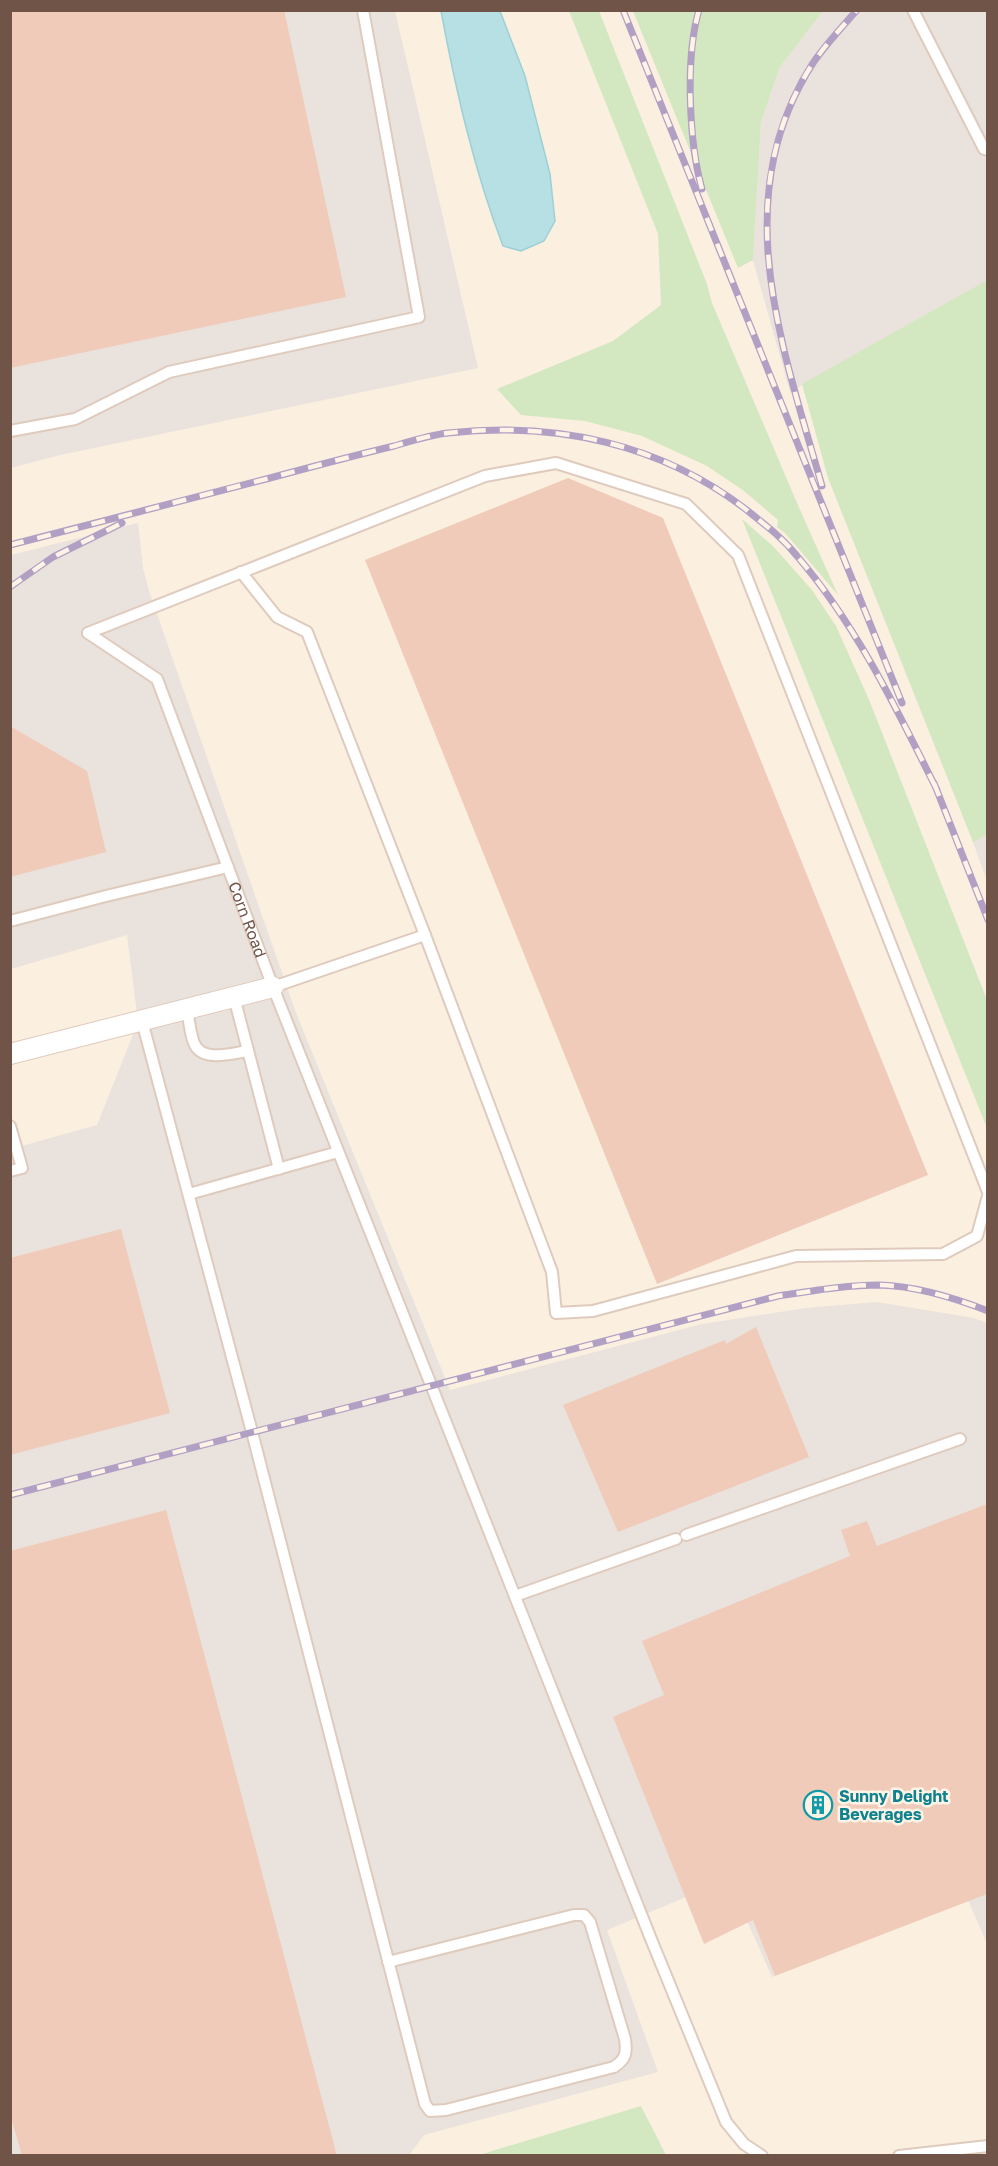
<svg xmlns="http://www.w3.org/2000/svg" width="998" height="2166" viewBox="0 0 998 2166" font-family="'Golos Text',sans-serif">
<style>
.industrial{fill:#eae2dc}
.green{fill:#d3e8c0}
.water{fill:#b6e0e4;stroke:#9cd0d6;stroke-width:1.5}
.building{fill:#f0cbb9}
.lines{fill:none;stroke-linecap:round;stroke-linejoin:round}
.lane-casing{stroke:#dfcbbd;stroke-width:14}
.street-casing{stroke:#dfcbbd;stroke-width:22}
.lane{stroke:#fff;stroke-width:10}
.street{stroke:#fff;stroke-width:20}
.rail-casing{stroke:#b1a0c4;stroke-width:7}
.rail{stroke:#fff3e6;stroke-width:4.5;stroke-dasharray:14;stroke-linecap:butt}
.labels{text-anchor:middle;dominant-baseline:central;stroke-width:5;stroke-linejoin:round;paint-order:stroke}
.street-label{font-size:16px;fill:#715448;stroke:#fff3e6}
.culture-label{font-size:16px;font-weight:bold;fill:#0d838f;stroke:#fff3e6;text-anchor:start}
</style>
<rect width="100%" height="100%" fill="#fbefe0"/>
<path class="industrial" d="M11,11h384l83,357 -418,87 -49,13z
M823,11h164v269l-197,112 -37,-132 8,-138 19,-55z
M138,523l5,45 6,23 147,422 154,377 252,-66 104,-16 71,-6 97,16 13,5v621l-19,-44 -196,77 -25,-56 -61,-24 -79,33 51,142 -234,63 -15,20h-398v-1006l86,-24 41,-103 -11,-87 -116,34v-414z
M987,834v47l-14,-39z"/>
<path class="green" d="M569,11h30l108,273 5,19 85,200 41,92 -53,-62 -8,-6 1,-7 -34,-29 -37,-25 -65,-30 -57,-15 -64,-6 -24,-26 116,-48 48,-36 -3,-71z
M633,11h190l-43,56 -19,55 -8,138 -15,8z
M987,280l1,554 -15,8 -145,-364 -26,-94z
M742,519l31,27 39,44 24,36 34,76 117,298v128z
M641,2106l25,49h-187z"/>
<path class="water" d="M441,11h59l25,65 25,98 5,47 -11,20 -23,10 -18,-5c-29,-76 -47,-155 -62,-235z"/>
<path class="building" d="M10,10h274l62,287 -336,71z
M568,478l95,40 265,657 -271,109 -292,-724z
M10,726l77,45 19,81 -96,25z
M121,1229l49,184 -160,42v-197z
M756,1327l53,130 -191,75 -55,-127 162,-65 1,4z
M987,1504v390l-212,82 -22,-56 -49,24 -91,-227 51,-22 -22,-54 208,-85 -9,-26 26,-9 10,25z
M166,1510l171,646h-315l-12,-42v-563z"/>
<g class="lines">
<g class="lane-casing">
<g id="lane">
<path d="M913,10l71,139 4,1"/>
<path d="M10,431l65,-12 94,-47 250,-55 -56,-307"/>
<path d="M241,572l36,45 30,15 118,303 127,337 4,41 37,-2 203,-55 147,-2 34,-18 11,-40"/>
<path id="s1" d="M88,633l69,46 116,308 378,952 75,183 18,22 18,12"/>
<path d="M88,633l397,-157 71,-13 130,41 52,51 250,637"/>
<path d="M10,921l96,-25 122,-29"/>
<path d="M273,987l152,-52"/>
<path d="M234,997l45,172"/>
<path d="M187,1009c2,10 3,24 7,34 8,20 38,10 54,8"/>
<path d="M142,1021l110,411 173,672 5,7 16,-1 168,-43c12,-8 13,-14 11,-28l-35,-117 -6,-7h-10l-186,47"/>
<path d="M10,1126l12,42 -12,3"/>
<path d="M189,1194l149,-42"/>
<path d="M686,1535l274,-96"/>
<path d="M515,1596l161,-57"/>
<path d="M899,2156l89,-10"/>
</g>
</g>
<g class="street-casing">
<path id="street" d="M10,1054l263,-67"/>
</g>
<use href="#lane" class="lane"/>
<use href="#street" class="street"/>
<g class="rail-casing">
<path id="rail" d="M623,10l279,693
M699,10c-14,47 -10,133 3,179
M822,486c-40,-141 -96,-288 -9,-423 13,-19 29,-36 44,-53
M10,545c87,-22 173,-45 260,-67 41,-11 82,-22 124,-32 17,-5 36,-11 54,-13 108,-12 214,11 300,78 17,14 35,27 49,45 60,70 99,152 140,234
M10,587l43,-30 69,-34
M934,783l54,137
M10,1495l768,-199c34,-5 68,-11 102,-11 35,1 75,13 108,26"/>
</g>
<use href="#rail" class="rail"/>
</g>
<defs>
<g id="building-ring" transform="scale(1.5)"><circle r="9.5" fill="#fff3e6" stroke="#0f9aa8" stroke-width="1.5"/><path d="M-4-6H4V6H1V3H-1V6H-4ZM-2.5-4.3h1.7v1.8h-1.7ZM.8-4.3h1.7v1.8H.8ZM-2.5-1h1.7V.8h-1.7ZM.8-1h1.7V.8H.8Z" fill="#0f9aa8"/></g>
</defs>
<g fill-rule="evenodd">
<use href="#building-ring" x="818" y="1805"/>
</g>
<g class="labels">
<g class="street-label">
<text stroke="none"><textPath href="#s1" startOffset="340">Corn Road</textPath></text>
</g>
<g class="culture-label">
<text x="839" y="1796">Sunny Delight<tspan x="839" dy="18">Beverages</tspan></text>
</g>
</g>
<rect width="998" height="2166" fill="none" stroke="#715448" stroke-width="24"/>
</svg>
